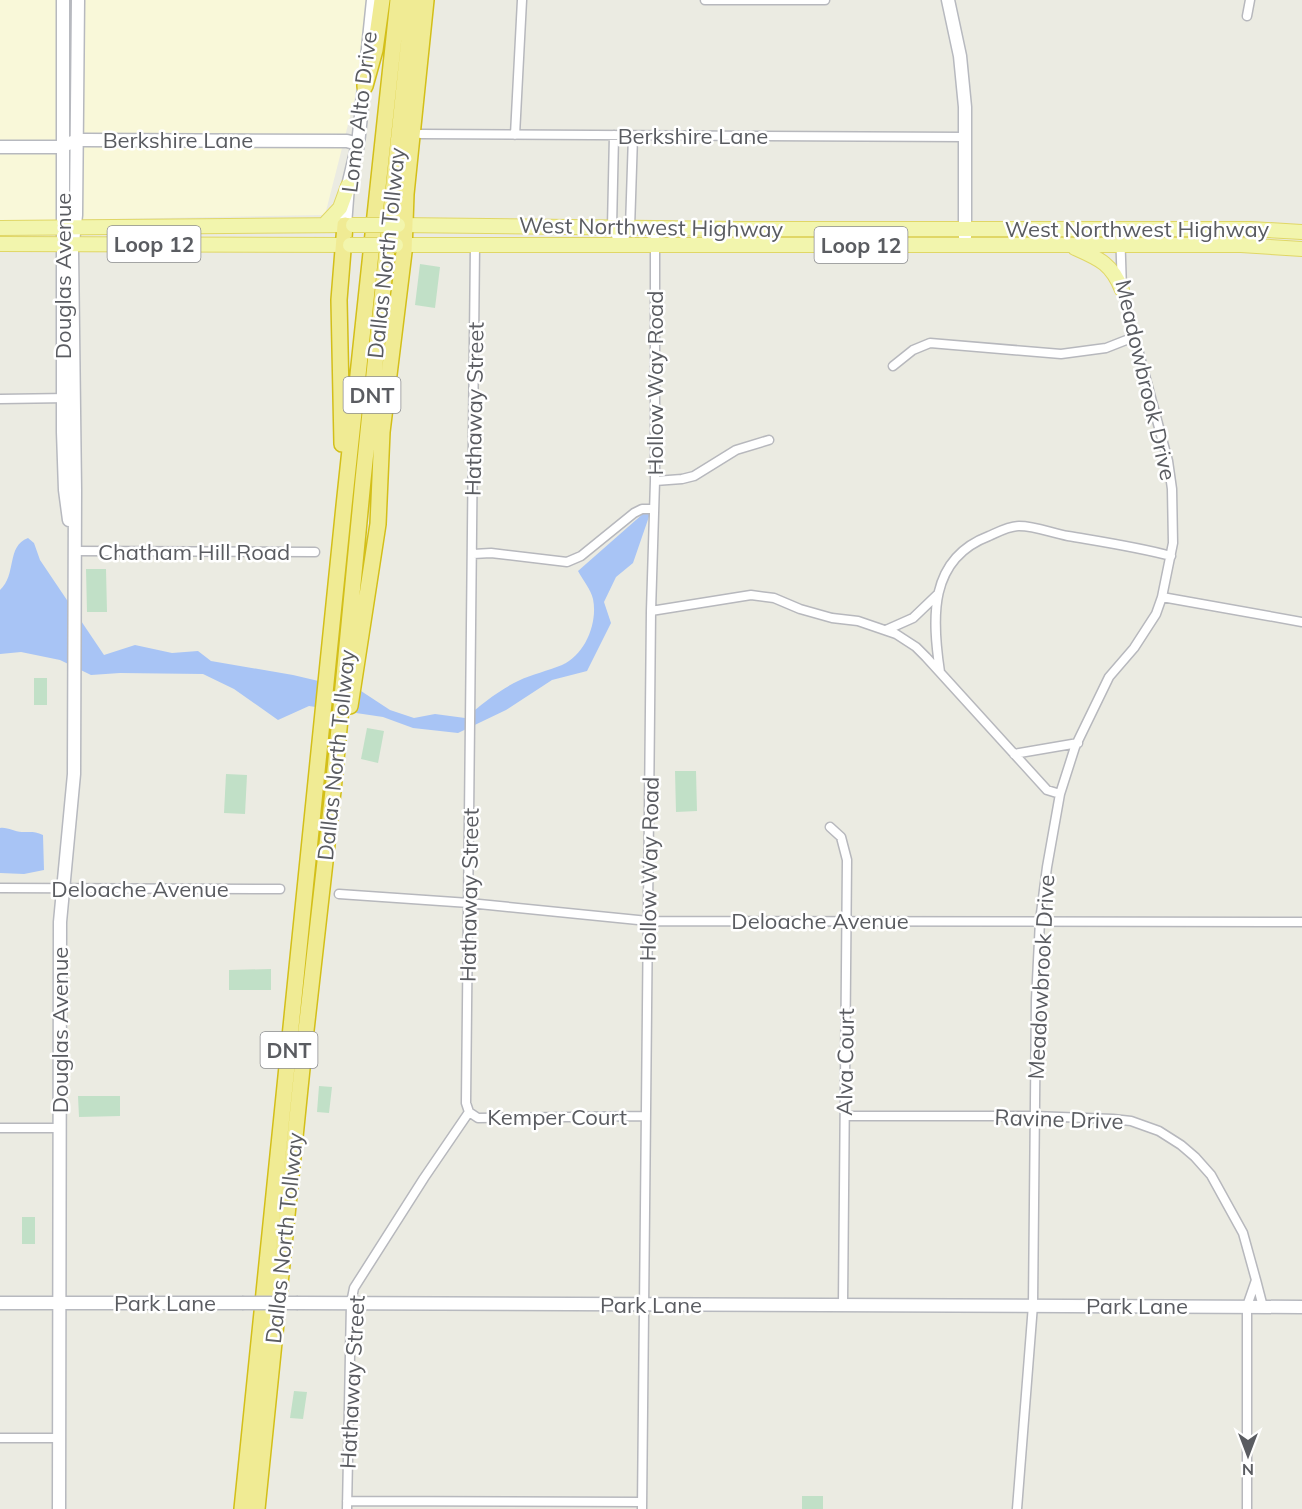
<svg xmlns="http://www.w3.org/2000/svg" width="1302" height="1509" viewBox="0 0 1302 1509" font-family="Mulish,sans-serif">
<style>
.commercial{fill:#f9f8d9}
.green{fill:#c1e0c7}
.water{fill:#a8c4f5}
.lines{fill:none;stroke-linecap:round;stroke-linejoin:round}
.street-casing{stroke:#b7b8bd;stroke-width:11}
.secondary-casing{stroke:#b7b9bf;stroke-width:15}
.primary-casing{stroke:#e0d766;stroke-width:16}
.highway-casing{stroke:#d3bf19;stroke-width:18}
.street{stroke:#fff;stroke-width:8}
.secondary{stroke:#fff;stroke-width:12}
.primary{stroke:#f2f5ad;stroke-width:14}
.highway{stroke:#f0eb94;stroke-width:15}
.secondary-bridge-casing{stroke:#b7b9bf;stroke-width:15;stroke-linecap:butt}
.primary-bridge-casing{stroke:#e0d766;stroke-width:16;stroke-linecap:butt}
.secondary-bridge{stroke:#fff;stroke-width:12}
.primary-bridge{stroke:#f2f5ad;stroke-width:14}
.labels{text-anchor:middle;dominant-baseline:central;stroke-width:5;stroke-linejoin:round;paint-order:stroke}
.shield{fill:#fff;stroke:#8c8d90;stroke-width:1.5}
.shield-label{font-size:21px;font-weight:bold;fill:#5a5c61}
.street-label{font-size:22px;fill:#5a5c61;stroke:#fff}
</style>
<rect width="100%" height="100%" fill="#ebebe2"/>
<path class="commercial" d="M0,0h369l-14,97 -30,118 -325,6z"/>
<path class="green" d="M420,264l20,3 -5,41 -20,-3z
M106,569l1,43h-20l-1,-43z
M34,678h13v27h-13z
M367,728l17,3 -6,32 -17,-4z
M675,771h21l1,40 -21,1z
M226,774l21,1 -2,39 -21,-1z
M271,969v21h-42v-20z
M319,1086l13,1 -3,26 -12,-1z
M78,1096h42v20l-41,1z
M22,1217h13v27h-13z
M294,1391l13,1 -4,27 -13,-1z
M802,1496h21v13h-21z"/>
<path class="water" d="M653,505l-20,58 -17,14 -12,25 7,21 -24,48 -35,9 -46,30 -48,23 -45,-5 -30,-11 -74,-11 -31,14 -44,-31 -31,-15 -83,-1 -29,2 -31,-15 -39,-8 -21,2v-64c17,-15 6,-44 28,-52l6,5 6,17 64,95 31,-10 37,8 26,-2 13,10 82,14 68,16 29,19 24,8 21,-4 30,4c17,-14 34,-28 53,-37 14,-7 30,-10 44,-16 23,-10 36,-42 31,-66 -2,-9 -10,-19 -15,-28z
M0,828c8,-1 14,4 22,4 8,0 13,-1 21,3l1,35 -20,4 -24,-1z"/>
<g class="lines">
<g class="street-casing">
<path id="street" d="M705,0h120
M1247,16l3,-16
M421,134l544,3
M515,135l7,-135
M614,135l-2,92 8,17
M620,244l10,-16 3,-92
M893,366l20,-16 17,-7 131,11 45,-6 28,-11
M0,399l69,-1
M655,481l27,-2 12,-3 42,-26 33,-10
M74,551l241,1
M473,554l18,-1 76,9 14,-6 53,-43 8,-4h12
M1162,597l140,25
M651,611l100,-16 23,3 26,11 32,9 26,3 38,13 20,13 10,10 121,133 13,4
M886,630l27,-12 24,-23
M940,672c-8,-53 -12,-113 49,-136 9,-4 20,-10 30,-10 17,0 32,7 49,10 35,6 69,11 103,20
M1014,754l64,-11
M830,827l11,10 6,23 -4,443
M0,888l280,1
M339,894l130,9 179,18 654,1
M469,1112l9,6 168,-2
M845,1116h189l79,3 18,2 28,10 22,14 14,12 16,18 32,58 13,47 -9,26v203
M0,1128h60
M1256,1280l7,27
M0,1438h59
M347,1501l295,1
M347,1509l4,-206 3,-15 70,-110 45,-66 -3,-9 9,-858
M642,1509l9,-898 4,-130v-253
M1017,1509l16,-204 3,-305 4,-79 7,-54 13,-73 15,-47 34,-70 25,-29 22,-34 6,-17 11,-54 -1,-54 -4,-28 -46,-171 -2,-61"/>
</g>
<g class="secondary-casing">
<path id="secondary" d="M63,0v432l2,58 4,30
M948,0l12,56 5,51v130
M367,58l6,-58
M0,147h62l14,-7h9l262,1 11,3
M345,225l3,-39 10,-42 7,-66
M0,1303h242
M298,1303l1004,4
M59,1509l1,-587 14,-148 1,-284 -3,-239 4,-36 2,-215"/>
</g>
<g class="primary-casing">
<path id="primary" d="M324,225l16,-17 8,-22
M398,225l340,4h513l51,3
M0,228l353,-3
M0,244l350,1
M396,245h845l61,4
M1075,248c25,11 37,16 47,42"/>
</g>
<g class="highway-casing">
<path id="highway" d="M365,86l10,-36 7,-50
M342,444l-3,-144 6,-75
M350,706l28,-182 4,-92 22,-180 2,-58 20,-194
M242,1509l102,-1003 54,-506
M257,1509l48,-470 28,-248 30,-311 50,-480"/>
</g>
<use href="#street" class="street"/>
<use href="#secondary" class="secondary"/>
<use href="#primary" class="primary"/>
<use href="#highway" class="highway"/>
<g class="secondary-bridge-casing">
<path id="secondary-bridge" d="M242,1303h56"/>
</g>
<g class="primary-bridge-casing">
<path id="primary-bridge" d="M353,225h45
M350,245h46"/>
</g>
<use href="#secondary-bridge" class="secondary-bridge"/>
<use href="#primary-bridge" class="primary-bridge"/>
</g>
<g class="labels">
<g class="shield">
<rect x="107.5" y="226" width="93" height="36" rx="4.5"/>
<rect x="814.5" y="227" width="93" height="36" rx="4.5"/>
<rect x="343.5" y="377" width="57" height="36" rx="4.5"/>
<rect x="260.5" y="1032" width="57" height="36" rx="4.5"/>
</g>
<g class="shield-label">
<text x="154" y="244">Loop 12</text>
<text x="861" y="245">Loop 12</text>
<text x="372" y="395">DNT</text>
<text x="289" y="1050">DNT</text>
</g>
<g class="street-label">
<text transform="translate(359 112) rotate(-83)">Lomo Alto Drive</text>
<text x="693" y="136">Berkshire Lane</text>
<text x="178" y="140">Berkshire Lane</text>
<text transform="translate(651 227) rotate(1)">West Northwest Highway</text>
<text x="1137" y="229">West Northwest Highway</text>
<text transform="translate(386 253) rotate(-84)">Dallas North Tollway</text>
<text transform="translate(63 276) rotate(-90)">Douglas Avenue</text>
<text transform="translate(1146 380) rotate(77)">Meadowbrook Drive</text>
<text transform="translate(655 383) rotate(-90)">Hollow Way Road</text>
<text transform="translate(474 409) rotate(-89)">Hathaway Street</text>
<text x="194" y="552">Chatham Hill Road</text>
<text transform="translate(336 755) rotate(-84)">Dallas North Tollway</text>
<text transform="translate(649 869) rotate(-89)">Hollow Way Road</text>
<text x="140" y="889">Deloache Avenue</text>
<text transform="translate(469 895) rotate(-89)">Hathaway Street</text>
<text x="820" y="921">Deloache Avenue</text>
<text transform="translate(1041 977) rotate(-87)">Meadowbrook Drive</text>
<text transform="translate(60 1030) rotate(-90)">Douglas Avenue</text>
<text transform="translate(845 1062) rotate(-89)">Alva Court</text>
<text x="557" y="1117">Kemper Court</text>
<text transform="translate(1059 1119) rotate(2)">Ravine Drive</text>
<text transform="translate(284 1238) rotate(-84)">Dallas North Tollway</text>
<text x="165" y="1303">Park Lane</text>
<text x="651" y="1305">Park Lane</text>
<text x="1137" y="1306">Park Lane</text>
<text transform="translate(352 1382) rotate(-87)">Hathaway Street</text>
</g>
</g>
<g transform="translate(1248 1455) rotate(180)" stroke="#ffffff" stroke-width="4.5" paint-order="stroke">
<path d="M0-4.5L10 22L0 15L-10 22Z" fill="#5a5c61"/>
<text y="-9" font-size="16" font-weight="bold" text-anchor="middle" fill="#5a5c61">N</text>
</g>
</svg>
